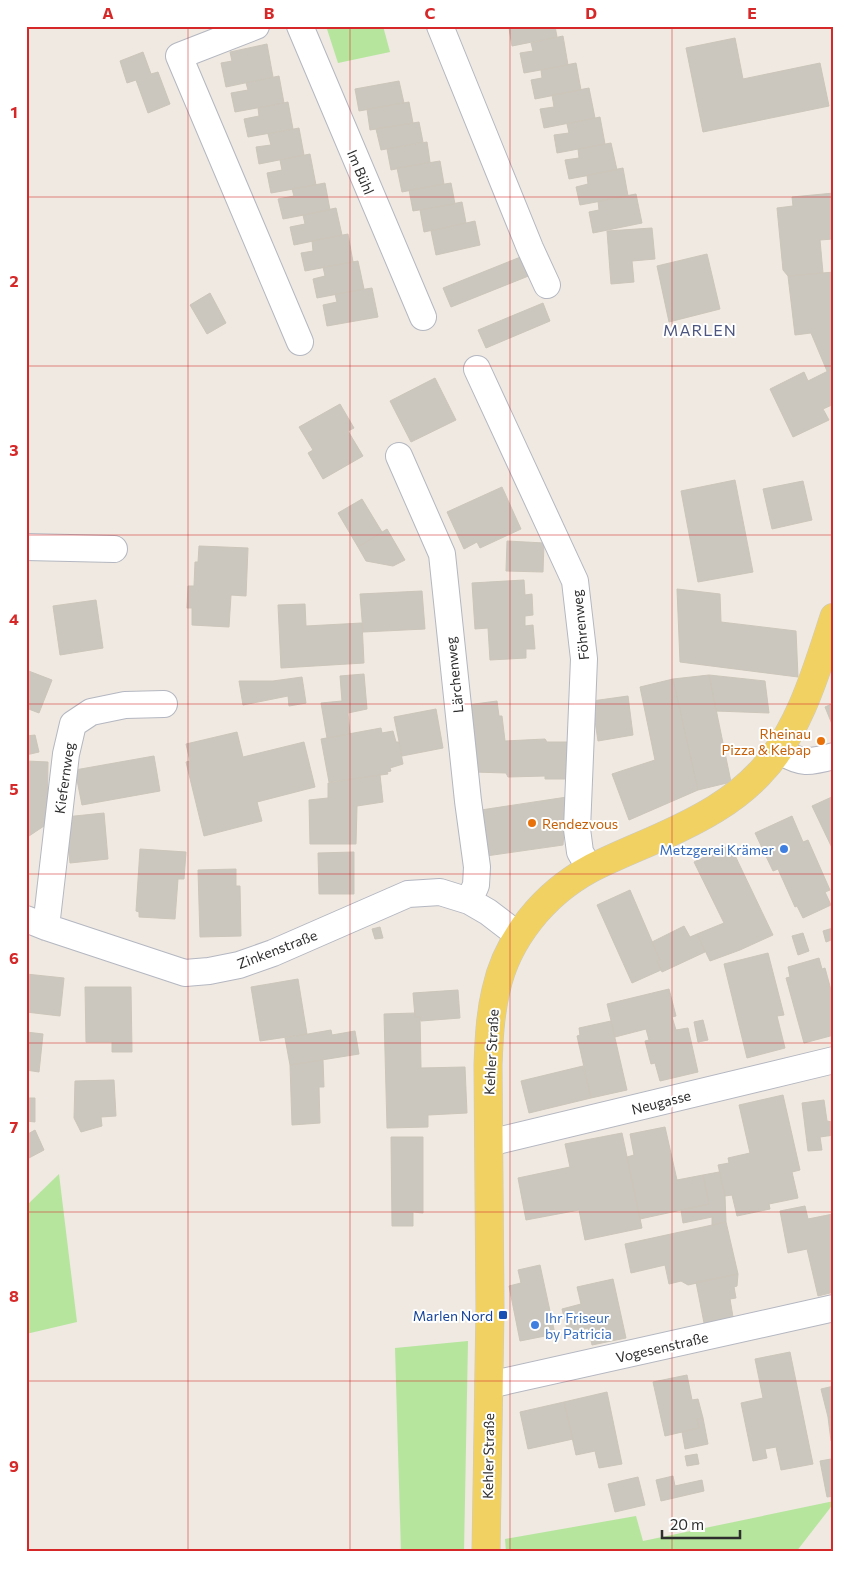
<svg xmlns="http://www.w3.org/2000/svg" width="860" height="1578" viewBox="0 0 860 1578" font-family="Commissioner,sans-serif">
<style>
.green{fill:#b6e59e}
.building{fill:#cbc7bf;stroke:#cbc5ba}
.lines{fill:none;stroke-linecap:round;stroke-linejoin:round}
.street-casing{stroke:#b4b7c1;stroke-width:28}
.primary-casing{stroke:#c9c9c9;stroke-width:29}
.street{stroke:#fff;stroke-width:26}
.primary{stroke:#f2d163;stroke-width:28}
.grid{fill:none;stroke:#d62828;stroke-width:1;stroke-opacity:0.55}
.food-dot{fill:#e8710a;stroke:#fff;stroke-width:2}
.shop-dot{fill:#3f7fe0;stroke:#fff;stroke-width:2}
.transit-dot{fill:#1a4fb4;stroke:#fff;stroke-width:2}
.labels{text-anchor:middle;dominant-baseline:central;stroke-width:4;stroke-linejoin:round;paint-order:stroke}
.street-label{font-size:14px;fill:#2e2e2e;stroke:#fff}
.food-label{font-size:14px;fill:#c56008;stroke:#fff;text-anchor:end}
.shop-label{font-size:14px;fill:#366cbe;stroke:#fff;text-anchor:end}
.transit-label{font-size:14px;fill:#164399;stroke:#fff;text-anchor:end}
.quarter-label{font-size:16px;letter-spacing:1px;fill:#4d5680;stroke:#fff}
.neatline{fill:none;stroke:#d62828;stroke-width:2}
.grid-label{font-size:16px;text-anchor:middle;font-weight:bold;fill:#d62828}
</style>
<rect width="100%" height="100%" fill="#efe9e1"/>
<path class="green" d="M326,26h57l7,26 -52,11z
M59,1174l18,148 -51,12v-128z
M468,1341l-4,211h-63l-6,-204z
M834,1501v2l-38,49h-290l-1,-13 131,-23 7,25z"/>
<path class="building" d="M516,26h39l2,11 -45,9 -3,-18z
M563,36l5,29 -44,8 -4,-20 13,-2 -2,-8z
M735,38l8,41 77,-16 9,43 -126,26 -17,-84z
M267,44l6,33 -47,10 -5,-24 11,-2 -2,-9z
M143,52l8,22 7,-2 12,32 -22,9 -12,-33 -9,3 -7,-22z
M576,63l5,27 -46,9 -4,-19 11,-2 -1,-8z
M279,76l5,27 -49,9 -4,-19 17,-3 -2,-7z
M399,81l5,22 -45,8 -4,-22z
M589,88l6,30 -51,10 -4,-19 14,-2 -2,-12z
M288,102l5,27 -45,8 -4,-18 15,-3 -1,-8z
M409,102l4,21 -43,7 -3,-21z
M600,117l5,27 -48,9 -3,-18 15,-2 -2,-9z
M419,122l4,20 -42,8 -5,-21z
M299,128l5,27 -45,9 -3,-17 15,-2 -3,-11z
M427,142l3,20 -39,8 -4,-21z
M611,143l6,27 -48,9 -4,-19 14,-2 -1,-9z
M310,154l6,31 -45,8 -4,-20 15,-3 -2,-10z
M440,161l4,23 -42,8 -5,-24z
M623,168l5,28 -48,9 -4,-18 12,-3 -1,-9z
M325,183l5,27 -47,9 -5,-20 16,-3 -2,-7z
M451,183l4,21 -42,7 -4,-21z
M834,193v38h-2l1,8 -13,1 3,33 -35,3 -5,-6 -6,-62 16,-2 -1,-9z
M636,194l6,29 -49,10 -4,-21 10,-2 -1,-9z
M462,202l4,21 -42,9 -4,-22z
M336,208l6,27 -48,10 -4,-18 15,-3 -2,-9z
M475,221l5,24 -44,10 -5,-24z
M652,228l3,31 -23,2 2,21 -23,2 -4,-53z
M348,234l5,28 -48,9 -4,-18 12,-2 -1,-10z
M707,254l13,55 -51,13 -12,-56z
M523,256l8,19 -80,32 -8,-19z
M358,261l6,28 -47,9 -4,-19 12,-3 -2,-9z
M834,272v96l-7,3 -16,-38 -16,2 -7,-59z
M372,288l6,29 -51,9 -4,-21 14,-3 -2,-8z
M210,293l16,30 -19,11 -17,-29z
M543,303l7,18 -64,27 -8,-18z
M834,368v36l-11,5 6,11 -36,17 -23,-48 34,-17 4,9z
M435,378l21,42 -45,22 -21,-41z
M340,404l14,24 -6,3 15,25 -40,23 -15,-26 5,-3 -14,-23z
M735,480l18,92 -55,10 -17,-91z
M803,481l9,39 -40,9 -9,-40z
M502,487l19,42 -41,19 -3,-6 -13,7 -17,-37z
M362,499l20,33 -24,15 -20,-34z
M387,529l18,31 -12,6 -27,-5 -8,-14z
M507,541l37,2 -1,29 -37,-1z
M199,546l49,2 -2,48 -15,-1 -2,32 -37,-2v-17h-5l1,-22h6l1,-24h3z
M524,580l1,15 7,-1 1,21 -8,1v10l8,-1 2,24h-9v9l-36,2 -2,-32 -13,1 -3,-46z
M677,589l43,5 1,28 75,9 2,46 -118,-15z
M422,591l3,38 -62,3 -3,-38z
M96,600l7,48 -43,7 -7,-49z
M305,604l1,22 56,-3 2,40 -83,5 -3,-63z
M26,670l26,10 -13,33 -13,-5z
M364,674l3,35 -19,4 2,21 -23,4 -6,-35 21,-2 -2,-25z
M709,675l22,107 -33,8 -25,-111z
M709,675l56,6 4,32 -53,-2z
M302,677l4,26 -17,3 -1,-10 -45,9 -4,-24h34z
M673,679l25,111 -69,30 -17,-46 43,-14 -15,-73z
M628,696l5,39 -35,6 -6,-40z
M497,701l2,15h3l3,25 40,-2 2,3h24v37h-26v-3l-37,1 -2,-4 -32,-1 -7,-67z
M834,703v26l-9,-22z
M436,709l7,39 -41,8 -8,-39z
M381,728l1,5 11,-2 3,11h3l4,22 -13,4 1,3 -4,1 1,2 -59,8 -8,-43z
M237,732l6,25 61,-15 11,45 -58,15 5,19 -58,15 -18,-74 4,-1 -4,-17z
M35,735l4,17 -13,3v-19z
M154,756l6,35 -78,14 -7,-35z
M26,761l22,1 -1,62 -21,14z
M380,775l3,27 -26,4 -1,38h-46l-1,-44 19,-2v-15z
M834,796v56l-22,-46z
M567,797l-4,48 -77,11 -5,-46z
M104,813l4,46 -38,4 -5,-46z
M792,816l11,26 5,-2 22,50 -5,2 6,13 -28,13 -6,-12 -2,1 -17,-38 -5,2 -18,-38z
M730,845l43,90 -33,15 -30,11 -13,-27 27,-11 -30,-61z
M140,849l46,3 -2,27h-6l-3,40 -36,-2v-5l-3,-1z
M354,852v42h-35l-1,-41z
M236,869v17h4l1,50 -41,1 -2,-67z
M630,890l30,70 -3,1 4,9 -29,13 -35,-78z
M684,926l6,11 7,-3 8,18 -43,20 -5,-11 3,-1 -8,-18z
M380,927l3,11 -8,1 -3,-10z
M833,928l1,11 -8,3 -3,-11z
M803,933l6,18 -11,4 -6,-19z
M768,953l16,62 -7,1 8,32 -38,10 -23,-94z
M819,958l3,11 3,-1 9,33v34l-30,8 -18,-65 4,-1 -2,-10z
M26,974l38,4 -4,38 -34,-4z
M298,979l9,55 -47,7 -9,-54z
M85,987h46l1,65h-20v-10h-26z
M669,989l7,27 -4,1 4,13 12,-2 10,44 -38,9 -5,-18 -4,1 -6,-23 4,-1 -3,-11 -31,8 -8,-33z
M458,990l2,28 -39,3 -1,-4h-5l-2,-24z
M415,1013v4h5l1,51 44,-1 2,46 -39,2v12l-41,1 -3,-114z
M703,1020l5,20 -10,2 -4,-20z
M611,1021l16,69 -36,8 -14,-62 3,-1 -1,-7z
M331,1030l1,5 23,-4 4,23 -69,11 -5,-27z
M26,1032l17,2 -4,38 -13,-2z
M323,1060l1,27h-5l1,36 -28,2 -2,-60z
M583,1066l8,32 -62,15 -8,-32z
M114,1080l2,36 -15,1 1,9 -21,6 -7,-14 1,-37z
M783,1095l17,75 -8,2 6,26 -29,6 1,5 -33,7 -5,-21 -7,1 -7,-31 11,-2 -1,-5 22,-5 -11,-48z
M26,1098h9v24l-9,-1z
M824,1100l3,21 5,1 2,13 -14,2 2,13 -14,1 -6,-48z
M665,1127l12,53 26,-5 6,29 -69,15 -13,-62 7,-2 -4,-21z
M35,1130l9,20 -17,9 -1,-24z
M622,1133l20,95 -57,12 -6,-30 -53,10 -8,-42 52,-11 -5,-23z
M391,1137h32v76l-10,-1v14h-21z
M719,1172l6,24 1,26 -14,3v-8l-29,6 -2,-13 28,-6 -6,-29z
M805,1206l3,13 25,-5 1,78 -16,4 -11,-47 -19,4 -8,-42z
M726,1222l12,52 -50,11 -7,-4 -12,3 -4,-19 -34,8 -6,-29z
M540,1265l15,69 -35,7 -11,-55 12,-3 -3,-13z
M738,1274l-1,12 -3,1 2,11 -6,1 3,18 -29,6 -8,-41z
M613,1279l13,59 -34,7 -4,-17 -20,5 -6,-24 19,-5 -4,-17z
M790,1352l23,112 -32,6 -5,-23 -11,2 2,9 -14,3 -12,-58 22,-5 -8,-39z
M687,1375l5,25 6,-1 5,19 -6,1 2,9 -34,8 -12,-54z
M834,1386v30l-6,1 -7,-28z
M607,1392l15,72 -23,4 -4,-17 -19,4 -12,-53z
M564,1402l9,37 -45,10 -8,-37z
M834,1416v24l-3,1 -3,-24z
M703,1418l5,26 -23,5 -3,-17 17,-4 -2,-9z
M697,1454l2,10 -12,2 -2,-10z
M831,1459l3,12v25l-7,1 -7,-36z
M673,1476l2,10 27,-6 2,11 -43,10 -5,-21z
M638,1477l7,28 -30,7 -7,-28z"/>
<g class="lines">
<g class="street-casing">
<path id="street" d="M256,26l-77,30 121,286
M300,26l123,291
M440,26l90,222 17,37
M477,369l98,212 9,78 -7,170 3,23 10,17
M399,456l43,98 26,247 9,66 -1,18 -7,16
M26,547l88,2
M779,751c23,13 29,12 55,5
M26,919l20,8 139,46 24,-2 30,-6 34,-12 135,-59 32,-2 29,9 19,11 30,23
M46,927l20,-173 7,-30 18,-12 34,-7 39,-1
M489,1143l345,-83
M489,1385l345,-77"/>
</g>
<g class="primary-casing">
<path id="primary" d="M486,1552l4,-243 -2,-244c1,-25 2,-50 8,-75 11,-51 48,-96 94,-121 23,-12 49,-22 73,-33 35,-16 70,-34 97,-63 39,-40 57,-104 74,-156"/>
</g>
<use href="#street" class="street"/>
<use href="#primary" class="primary"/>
</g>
<path class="grid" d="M188,26v1526M350,26v1526M510,26v1526M672,26v1526M26,197h808M26,366h808M26,535h808M26,704h808M26,874h808M26,1043h808M26,1212h808M26,1381h808"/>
<g class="food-dot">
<circle cx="821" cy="741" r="5"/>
<circle cx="532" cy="823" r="5"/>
</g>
<g class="shop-dot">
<circle cx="784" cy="849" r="5"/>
<circle cx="535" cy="1325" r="5"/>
</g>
<rect class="transit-dot" x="498" y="1310" width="10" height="10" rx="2.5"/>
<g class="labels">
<g class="street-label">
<text transform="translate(361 172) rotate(67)">Im Bühl</text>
<text transform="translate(580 625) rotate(-96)">Föhrenweg</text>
<text transform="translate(454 675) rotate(-96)">Lärchenweg</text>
<text transform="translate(64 778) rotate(-82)">Kiefernweg</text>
<text transform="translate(277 949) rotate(-21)">Zinkenstraße</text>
<text transform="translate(491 1052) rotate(-87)">Kehler Straße</text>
<text transform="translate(661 1102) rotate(-14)">Neugasse</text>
<text transform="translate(662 1347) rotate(-13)">Vogesenstraße</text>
<text transform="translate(488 1456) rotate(-89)">Kehler Straße</text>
</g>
<g class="food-label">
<text x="811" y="733">Rheinau<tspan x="811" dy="16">Pizza &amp; Kebap</tspan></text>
<text x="542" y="823" text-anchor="start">Rendezvous</text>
</g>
<g class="shop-label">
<text x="774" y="849">Metzgerei Krämer</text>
<text x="545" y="1317" text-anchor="start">Ihr Friseur<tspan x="545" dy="16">by Patricia</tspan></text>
</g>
<g class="transit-label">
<text x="493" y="1315">Marlen Nord</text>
</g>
<g class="quarter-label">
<text x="700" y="329">MARLEN</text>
</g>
</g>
<rect width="860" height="1578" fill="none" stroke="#ffffff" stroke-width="55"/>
<path d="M662 1530v8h78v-8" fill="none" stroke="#2e2e2e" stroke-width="2.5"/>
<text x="670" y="1530" font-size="15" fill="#2e2e2e" stroke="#ffffff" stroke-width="4" paint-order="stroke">20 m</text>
<rect x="28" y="28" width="804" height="1522" class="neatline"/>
<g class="grid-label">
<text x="108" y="19">A</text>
<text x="269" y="19">B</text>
<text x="430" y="19">C</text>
<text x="591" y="19">D</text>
<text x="752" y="19">E</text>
<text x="14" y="118">1</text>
<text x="14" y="287">2</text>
<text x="14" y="456">3</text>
<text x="14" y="625">4</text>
<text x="14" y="795">5</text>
<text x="14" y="964">6</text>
<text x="14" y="1133">7</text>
<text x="14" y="1302">8</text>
<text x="14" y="1472">9</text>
</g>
</svg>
